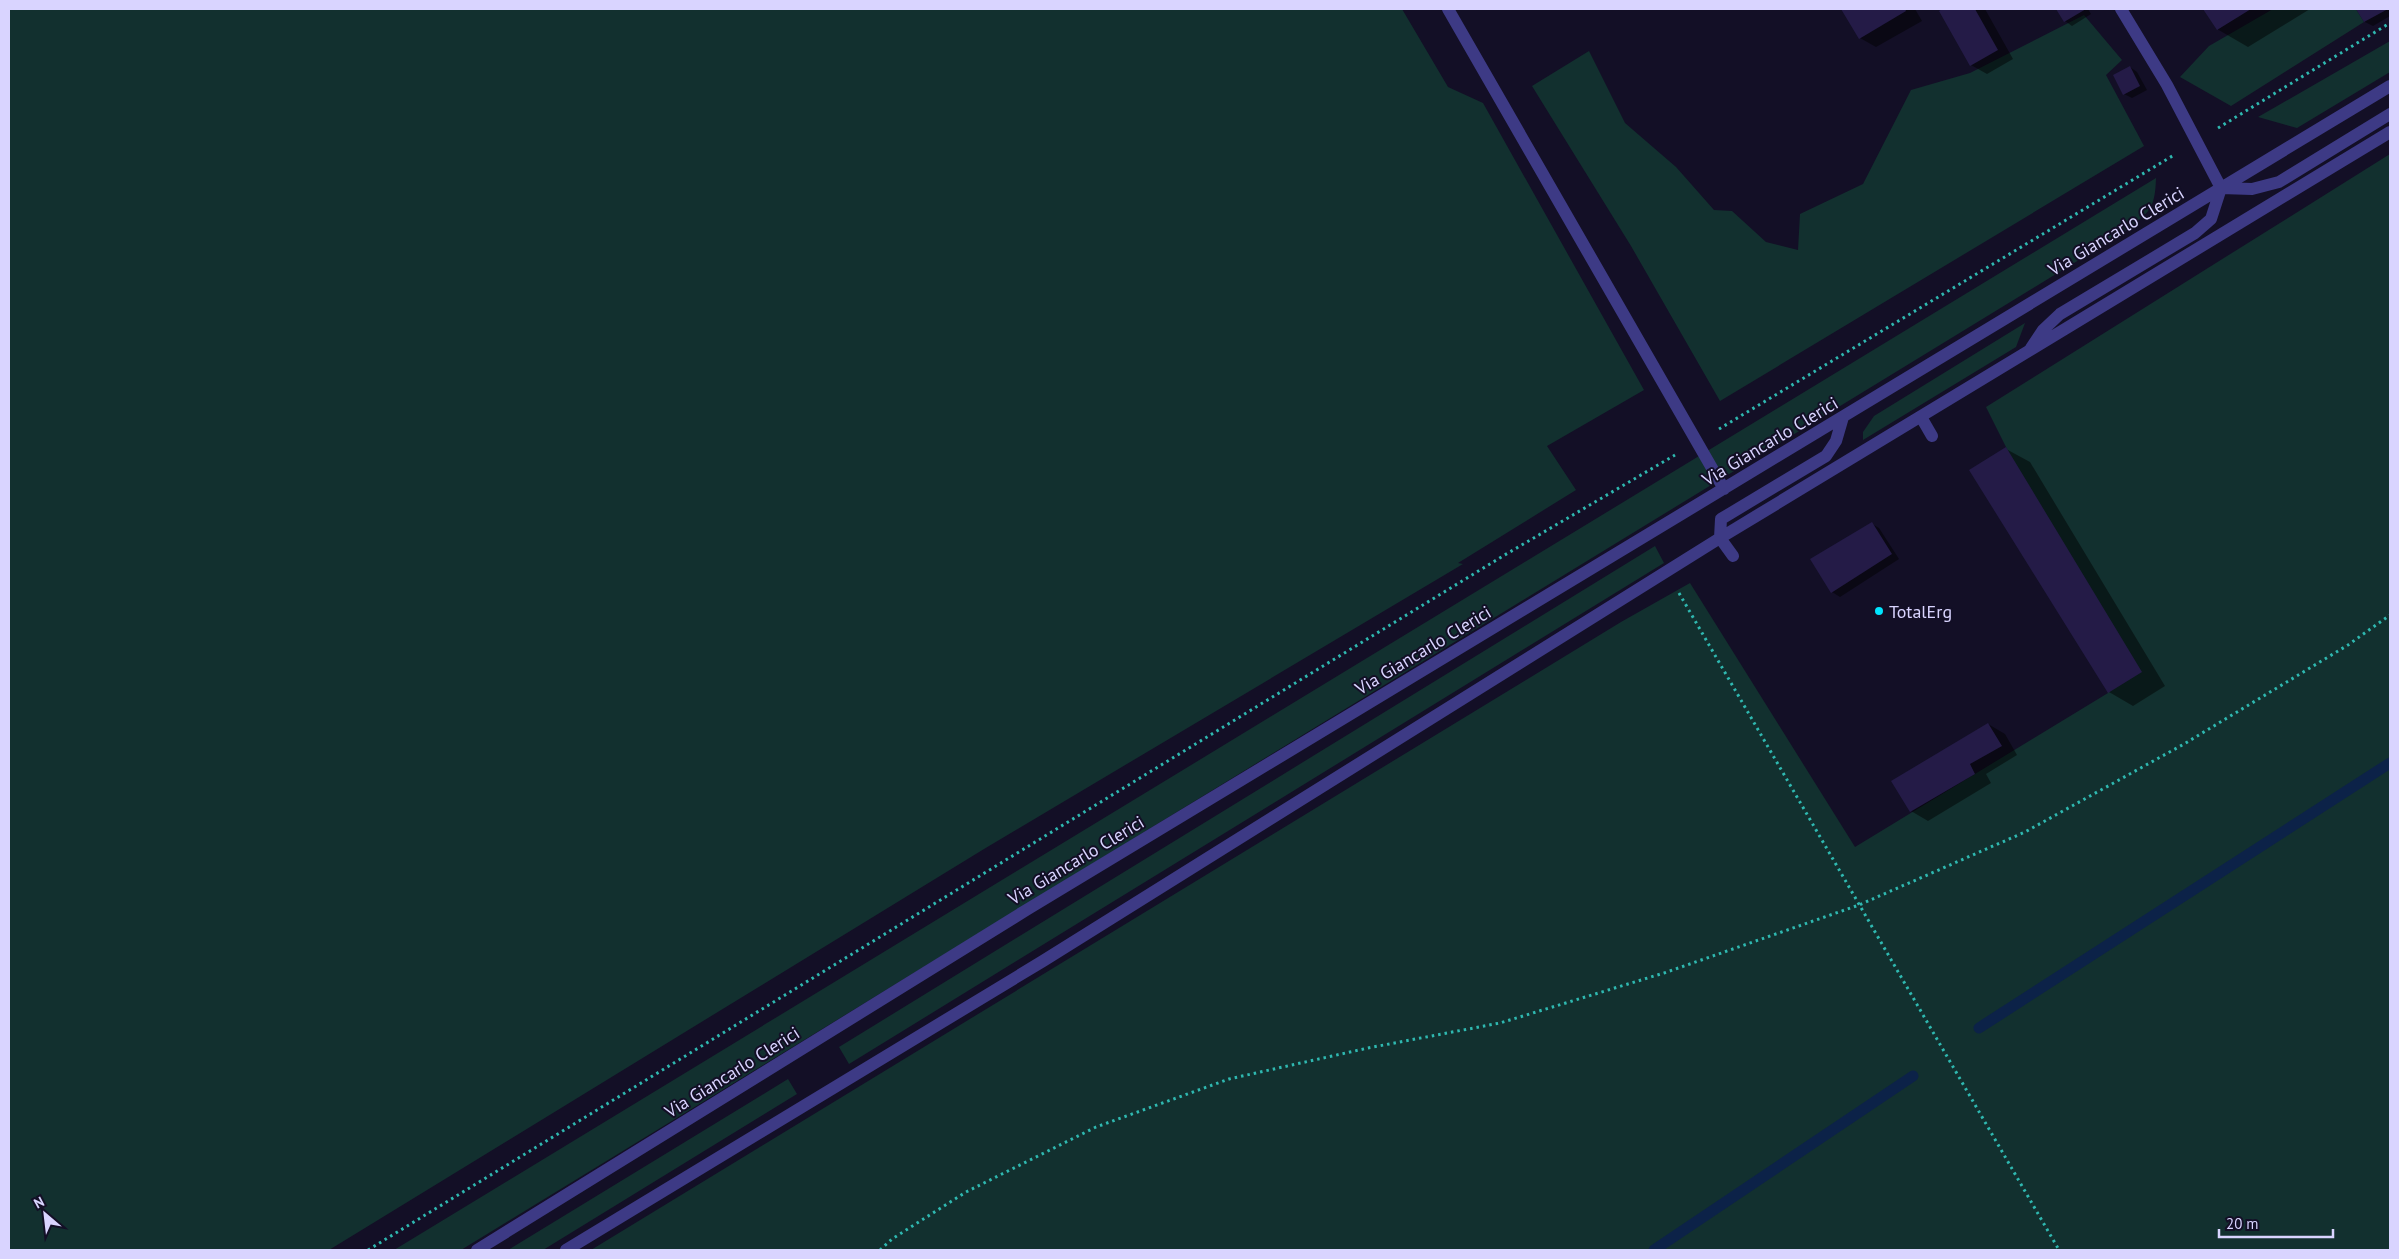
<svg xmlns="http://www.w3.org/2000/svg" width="2399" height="1259" viewBox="0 0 2399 1259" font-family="'PT Sans',sans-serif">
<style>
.green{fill:#12302f}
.shadow{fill:#0007}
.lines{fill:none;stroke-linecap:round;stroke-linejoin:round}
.stream{stroke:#0c2248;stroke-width:11}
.building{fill:#241b47}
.path{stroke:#2fb8b0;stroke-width:3;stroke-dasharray:2.5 4;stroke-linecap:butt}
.minor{stroke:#3d3a85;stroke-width:12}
.poi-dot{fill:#00e5ff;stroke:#130f26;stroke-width:2}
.labels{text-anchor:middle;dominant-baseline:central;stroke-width:4;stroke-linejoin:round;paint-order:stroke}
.street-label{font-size:18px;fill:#d9d4ff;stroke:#130f26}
.poi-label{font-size:18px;fill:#d9d4ff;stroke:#130f26;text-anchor:start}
</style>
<rect width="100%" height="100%" fill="#130f26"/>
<path class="green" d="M9,9h1393l46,78 35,16 161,287 -97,56 29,44 -118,73 5,1 -479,285 -655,401h-320z
M2273,9h83l8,13 -133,84 -51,-29 29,-31z
M2084,15l38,45 -16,15 38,71 -424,255 -89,-155 -99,-160 57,-35 36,72 51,44 38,43 18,1 34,31 32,8 2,-36 63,-30 48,-94 59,-17z
M2390,41v31l-93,56 -39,-11z
M2390,154v1096h-1799l1030,-628 69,-39 165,264 253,-154 -102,-246 -20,-40z
M2156,178c-1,34 -8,34 -33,55l-1662,1017h-67z
M2025,323l-9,24 -153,93v-8l11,-16z
M1655,546l9,17 -815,501 -10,-17z
M788,1079l9,15 -254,156h-35z"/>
<path class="shadow" d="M1842,9h73l7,12 -46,26 -16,-9z
M1945,9h40l28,50 -26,15 -16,-9 -30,-54z
M2057,9h31l3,5 -19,12 -7,-5z
M2205,9h105l-62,38 -31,-18z
M2358,9h32v7l-17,10 -8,-4z
M2130,67l7,5 10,18 -15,8 -8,-4z
M2006,449l24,13 135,224 -32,20 -24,-14z
M1872,524l7,4 20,31 -59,38 -8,-5z
M1988,724l17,10 12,21 -31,19 5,9 -63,38 -17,-10 -18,-30z"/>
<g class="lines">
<path class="stream" d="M1979,1028l411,-265
M1654,1250l259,-174"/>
</g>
<path class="building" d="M1841,9h64l1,2 -47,28z
M1942,9h33l23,41 -28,16 -31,-55z
M2056,9h30l-22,13z
M2203,9h48l-34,21z
M2356,9h32l-24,13z
M2130,66l10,20 -17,9 -10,-20z
M2006,447l136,225 -34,21 -139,-223z
M1872,522l20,32 -61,39 -21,-34z
M1988,723l14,23 -32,18 5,10 -65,38 -19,-31z"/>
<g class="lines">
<path class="path" d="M2218,128l172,-105
M1719,429l455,-274
M1679,593l380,657
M368,1250l1135,-694 172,-101
M880,1250l12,-11 74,-47 130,-65 133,-48 139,-31 132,-25 164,-50 195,-68 166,-73 159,-88 164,-99 42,-30"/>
<path class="minor" d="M1448,9l276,480
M2221,188l31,1 27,-7 111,-68
M2031,348l12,-18 17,-16 135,-81 16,-14 10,-31 -54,-103 -46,-76
M1921,417l11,19
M1733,556l-13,-18 1,-19 105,-63 10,-15 7,-24
M477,1250l551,-341 1362,-823
M566,1250l477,-289 677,-423 670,-406"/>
</g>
<circle class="poi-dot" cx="1879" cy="611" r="5"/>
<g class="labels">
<g class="street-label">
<text transform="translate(2116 231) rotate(-31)">Via Giancarlo Clerici</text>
<text transform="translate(1770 441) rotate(-31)">Via Giancarlo Clerici</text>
<text transform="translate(1423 650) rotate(-31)">Via Giancarlo Clerici</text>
<text transform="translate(1076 860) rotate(-31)">Via Giancarlo Clerici</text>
<text transform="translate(732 1072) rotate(-32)">Via Giancarlo Clerici</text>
</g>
<g class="poi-label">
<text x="1889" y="611">TotalErg</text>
</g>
</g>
<rect width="2399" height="1259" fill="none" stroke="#d9d4ff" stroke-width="20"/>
<g transform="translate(45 1214) rotate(332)" stroke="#130f26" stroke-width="4" paint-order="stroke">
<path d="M0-4L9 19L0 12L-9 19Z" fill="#d9d4ff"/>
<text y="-8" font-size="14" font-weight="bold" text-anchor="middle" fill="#d9d4ff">N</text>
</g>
<path d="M2219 1229v8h114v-8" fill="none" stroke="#d9d4ff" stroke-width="2.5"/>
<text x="2226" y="1229" font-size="15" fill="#d9d4ff" stroke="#130f26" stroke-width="4" paint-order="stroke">20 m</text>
</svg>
